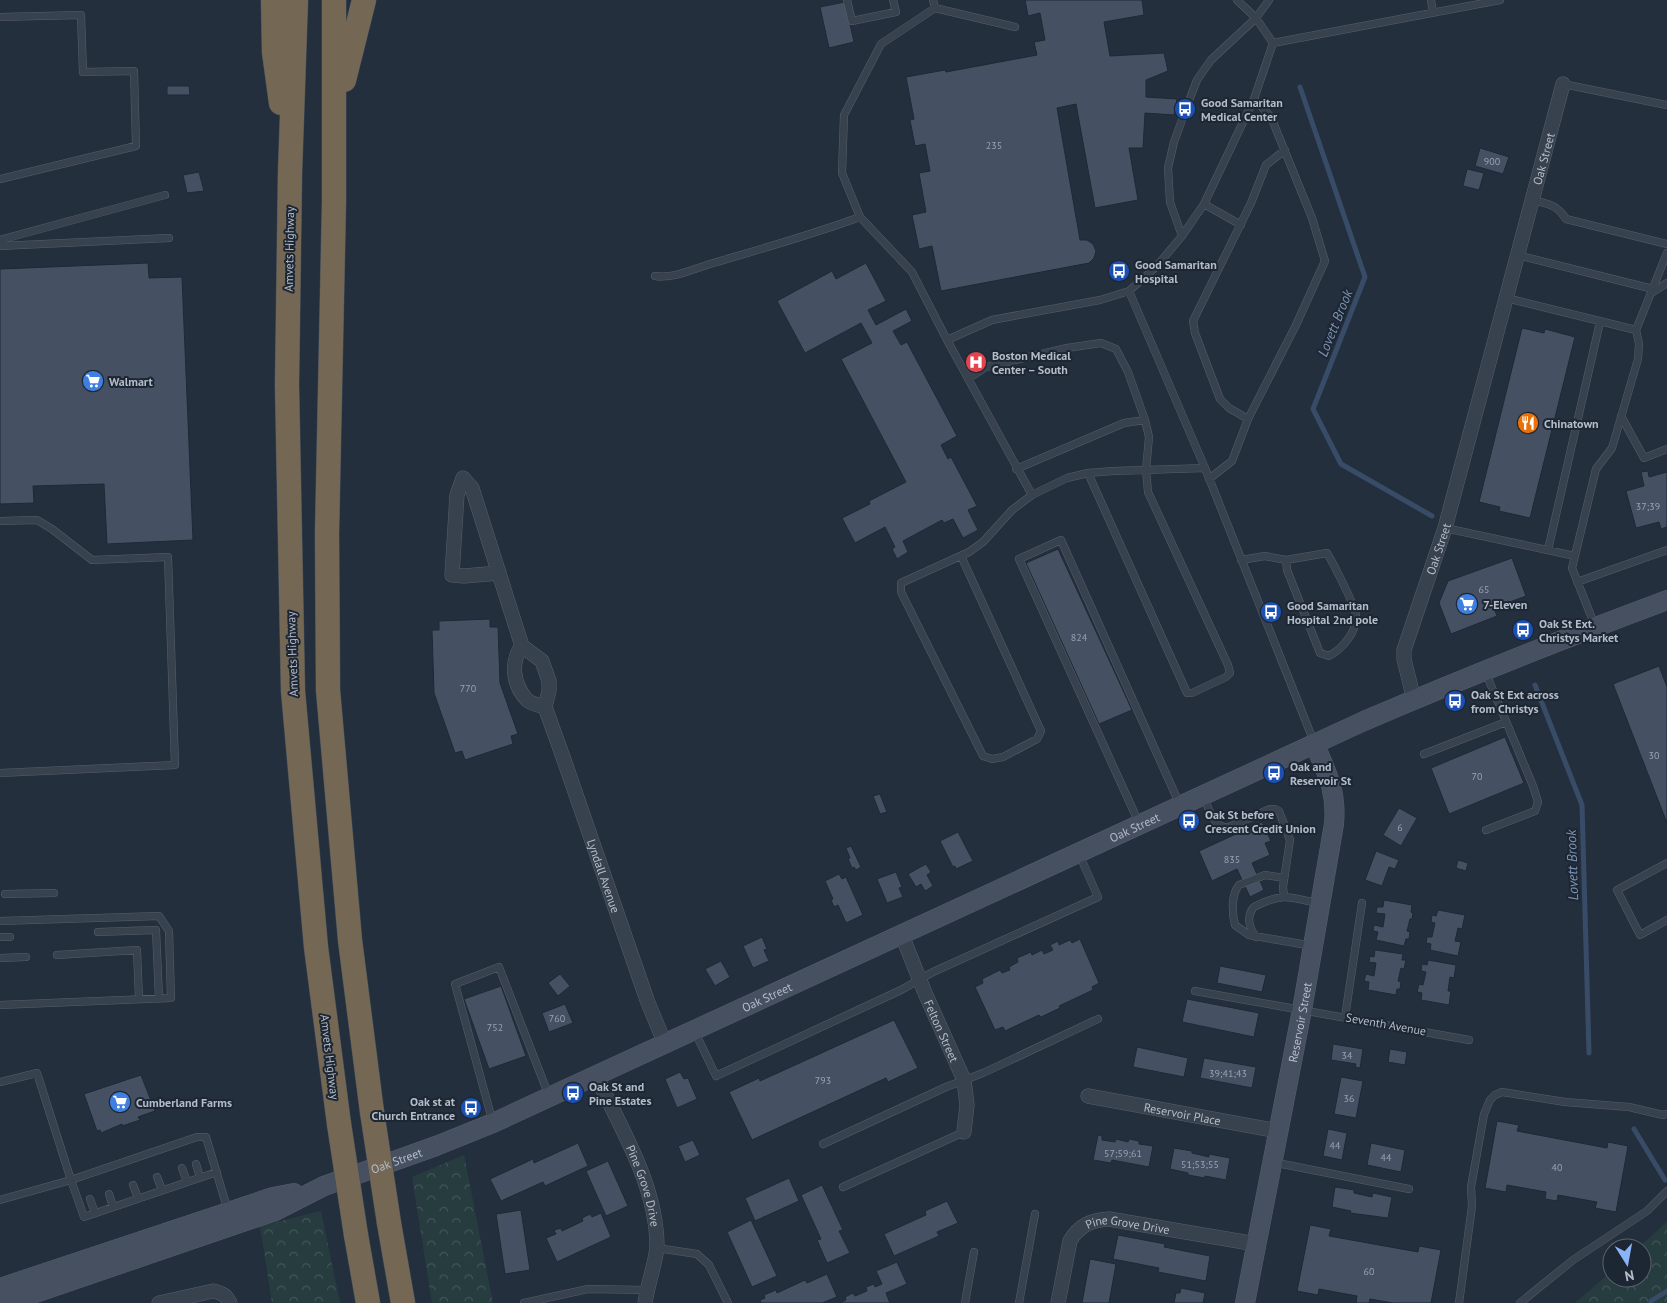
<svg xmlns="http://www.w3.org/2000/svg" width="1667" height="1303" viewBox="0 0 1667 1303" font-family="'PT Sans',sans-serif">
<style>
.forest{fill:url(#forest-crowns)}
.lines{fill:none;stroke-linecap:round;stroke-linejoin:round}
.stream{stroke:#394c67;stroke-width:5}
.building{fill:#455162;stroke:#1f2835}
.lane-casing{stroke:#565f6c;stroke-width:8}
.street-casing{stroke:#565f6c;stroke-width:15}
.secondary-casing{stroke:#565f6c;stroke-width:20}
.highway-casing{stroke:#434c59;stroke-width:25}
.lane{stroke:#38414e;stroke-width:7}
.street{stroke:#38414e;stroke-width:14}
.secondary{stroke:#465061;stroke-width:19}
.highway{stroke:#746855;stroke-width:24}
.highway-bridge-casing{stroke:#434c59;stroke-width:25;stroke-linecap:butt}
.highway-bridge{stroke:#746855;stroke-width:24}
.labels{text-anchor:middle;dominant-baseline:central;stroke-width:4;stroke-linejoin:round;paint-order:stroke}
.number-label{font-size:10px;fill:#98a1af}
.poi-label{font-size:12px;font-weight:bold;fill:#b4bcc9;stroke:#1d2633;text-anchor:start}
.street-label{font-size:12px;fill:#b4bcc9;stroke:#1d2633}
.water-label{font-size:14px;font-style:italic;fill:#7c92b1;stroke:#1d2633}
</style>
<defs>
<pattern id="forest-crowns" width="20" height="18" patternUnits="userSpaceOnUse" patternTransform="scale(1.25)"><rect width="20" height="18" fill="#263c3f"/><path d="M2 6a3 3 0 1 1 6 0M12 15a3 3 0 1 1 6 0" fill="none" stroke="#435659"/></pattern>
</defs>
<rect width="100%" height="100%" fill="#242f3e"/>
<path class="forest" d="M464,1155l29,148h-61l-20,-126z
M321,1211l19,92h-68l-12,-77z
M1667,1222v81h-92l37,-32v7h30v-30h-4z"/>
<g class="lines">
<path class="stream" d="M1300,87l65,190 -52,132 28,55 91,52
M1535,685l47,120 7,248
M1634,1129l31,51
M1651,1303v-2l16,-10"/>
</g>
<path class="building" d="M1025,0h117l2,15 -40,7 6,34 54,-3 4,18 -22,9v17l31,2 -3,16 -29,-2 -2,35h-14l9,52 -43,8 -19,-104 -19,4 23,132h7l6,4 3,7 -2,7 -5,5 -148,28 -9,-45 -13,3 -7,-34 14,-3 -7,-39 11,-2 -5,-27 -10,2 -5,-26 4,-1 -8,-42 39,-7 1,2 91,-17 -3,-13 11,-2 -5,-27 -12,3z
M845,2l9,40 -25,6 -9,-41z
M167,86h22l1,9h-23z
M1480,148l29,9 -6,17 -28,-8z
M1467,169l17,4 -5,17 -16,-4z
M199,172l5,19 -17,2 -4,-18z
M148,263l1,15 33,-1 11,263 -86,4 -3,-60 -71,2 1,17 -34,1v-235z
M866,263l20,38 -18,9 8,15 30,-16 6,12 -19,10 8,14 6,-3 50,94 -16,9 7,14 3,-2 26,49 -9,4 10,20 -15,8 -10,-19 -9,4 -2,-3 -39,21 5,11 -11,7 -5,-10 3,-2 -10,-20 -30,16 -13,-25 28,-14 -1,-3 37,-19 -65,-123 31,-16 -11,-20 -56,30 -28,-52 55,-30 4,8z
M1522,328l22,5 1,-4 30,8 -45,181 -31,-7 1,-4 -21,-5z
M1648,471l1,6 18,-5v55l-6,2 -2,-7 -23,6 -10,-37 18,-5 -3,-14z
M1058,549l74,161 -33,14 -73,-161z
M1512,558l14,38 -32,12 3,8 -46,18 -12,-31 9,-22z
M490,619v8h8l2,56 18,51 -7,2 2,8 -48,16 -3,-9 -7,2 -21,-60 -2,-63h7v-9z
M1659,666l8,21v136l-54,-139z
M1505,737l19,46 -75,31 -18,-46z
M880,794l7,18 -7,2 -7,-18z
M1399,808l18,10 -16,28 -18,-11z
M1262,822l9,19 -6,2 5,12 -18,8 12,27 -14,7 -13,-28 -25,12 -13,-30z
M958,832l15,29 -17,8 -1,-3 -2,1 -13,-26z
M851,846l10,21 -5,3 -2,-3 -2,1 -4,-9 2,-1 -4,-10z
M1376,851l23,9 -4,9 -6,-2 -7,19 -17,-6z
M1458,860l10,3 -2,8 -10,-3z
M926,864l5,8 -4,3 6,11 -8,5 -4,-7 -5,3 -8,-13z
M896,872l6,15 -3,1 4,9 -16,6 -10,-24z
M839,874l3,5 4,-2 17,38 -17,8 -8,-18 -4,2 -3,-7 2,-1 -8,-18z
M1384,900l28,5 -1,7 2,1 -1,6h-2l-3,12 3,1 -1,7h-3l-2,7 -28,-6 2,-8 -5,-1 1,-6 9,2 2,-13 -9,-1 1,-6h6z
M1438,910l27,5 -3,14 -4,-1 -3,13 6,1 -3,14 -28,-6 1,-6 -5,-1 1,-6h5l3,-14 -4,-1 1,-7 4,1z
M762,937l5,12 -3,1 5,11 -16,7 -10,-22z
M1080,939l19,44 -7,4 1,3 -34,16 1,2 -19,9 -2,-2 -34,16 -2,-4 -8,3 -20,-43 8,-4 -1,-4 18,-9 2,3 8,-3 -1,-3 9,-5 -1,-4 14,-6 1,3 10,-5 2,4 9,-4 -3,-5 8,-4 1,4 11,-5 2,3z
M1375,950l28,4 -1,6h4l-2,9 -3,-1 -3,13 3,1 -1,7h-3l-1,6 -28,-5 1,-8 -5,-1 2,-7 8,2 2,-13 -7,-1 1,-6 4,1z
M1428,960l28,5 -2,13 -4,-1 -2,14h3l-2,14 -28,-5 1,-7 -5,-1 2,-8 4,1 3,-13 -5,-1 1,-7 5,1z
M721,961l9,16 -15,9 -10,-17z
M1220,966l46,9 -4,17 -45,-9z
M560,974l10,12 -12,10 -10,-13z
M501,986l25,70 -37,13 -25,-70z
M1187,999l72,14 -5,24 -72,-15z
M565,1004l8,19 -24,9 -7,-19z
M894,1020l24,48 -30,14 -2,-4 -134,62 -23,-48 30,-14 1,3z
M1333,1044l30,5 -3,19 -5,-1 1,-3 -25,-4z
M1137,1047l51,11 -4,19 -51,-10z
M1390,1049l17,3 -2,13 -17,-3z
M1204,1058l52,9 -4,21 -52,-10z
M680,1072l4,7 4,-1 9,21 -20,9 -12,-29z
M141,1075l14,36 -17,6 2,3 -18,6v-2l-21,9 -1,-3 -3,1 -13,-37z
M1341,1077l22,4 -7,37 -22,-4z
M1497,1121l22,4 -2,6 90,17 1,-6 20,4 -12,66 -21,-4 2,-6 -39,-7 -1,6 -12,-2 1,-7 -39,-7 -1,7 -21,-4z
M1328,1129l19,4 -5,27 -19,-4z
M1098,1135l4,1v4l13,2 1,-3 12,3 1,-3 10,2v3l14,2 -4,21 -37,-7 -1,3 -18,-3z
M693,1140l7,15 -15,7 -7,-16z
M578,1143l10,23 -43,20 -2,-4 -42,19 -11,-22 43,-20 1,4z
M1371,1143l34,7 -4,22 -34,-7z
M1174,1148l18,3v2l17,4v-3l21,4 -4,22 -21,-4v2l-17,-3v-2l-18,-4z
M608,1161l20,45 -22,10 -20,-45z
M789,1178l10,23 -44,20 -10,-23z
M822,1185l21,45 -4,1 11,22 -23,10 -10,-23 4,-1 -20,-44z
M1335,1187l19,3v3l18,4 1,-4 19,4 -4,21 -38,-5 1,-2 -19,-4z
M947,1201l11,22 -21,9 2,4 -45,20 -10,-22 42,-19 -1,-4z
M521,1210l9,60 -25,4 -9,-60z
M601,1213l10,24 -54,25 -11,-24 10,-4 -2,-4 7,-2 1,3 21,-10 -1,-3 8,-4 2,3z
M751,1220l26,56 -25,11 -25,-55z
M1310,1225l21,4 -2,7 89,16 1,-6 22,4 -10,53h-38l-23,-4 -1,4h-13l1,-7 -38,-7 -1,6 -21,-4z
M1118,1235l47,9 -1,3 46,9 -4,25 -48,-9 1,-4 -46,-9z
M1090,1259l26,5 -7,39h-27z
M897,1262l10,22 -21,9 4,10h-50l6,-3 -1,-3 8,-4 2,3 12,-5 -1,-4 8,-3 1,3 7,-3 -6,-13z
M827,1274l10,23 -15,6h-61l-1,-3 5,-2 -1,-3 12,-5 1,3 28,-13 2,3z
M1181,1288l24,5 -2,10h-29l2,-10h4z"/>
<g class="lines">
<g class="lane-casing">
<path id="lane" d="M847,0l5,21 44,-9 -3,-12
M933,0l2,8
M1237,0l19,18 17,25
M1431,0l2,13
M0,17l81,-2 2,57 51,-1 2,75 -136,33
M1015,27l-80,-19 -54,36 -37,71 -2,58 18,44 52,55 35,68 45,-20 108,-20 29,-9 27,-24 26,-31 22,-32 50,-105 19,-56
M1273,43l227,-43
M1563,84l104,21
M1532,200c16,4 24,4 34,19l101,25
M1204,204l37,21
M1182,236l-12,-34 -2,-34 6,-26 16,-44 7,-18 14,-20 45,-42 13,-18
M0,240l165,-45
M0,246l169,-8
M1517,255l136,34
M655,276c17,3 39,-7 55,-12 51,-15 101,-29 150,-47
M1129,291l76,177 109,274
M1651,293l16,-10
M1506,298l130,32
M947,340l85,155
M968,379l18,-12 81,-19 34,-5 15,6 12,23 17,48 4,17 -3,33 2,22 80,173 2,8 -4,4 -34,16h-5l-99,-220
M1621,416l23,42 23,-9
M1248,419l-19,-11 -9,-9 -25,-66 -2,-12 58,-118 15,-38 19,-15
M1016,469l108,-46 21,-3
M1209,479l23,-18 16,-42 48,-94 29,-64 -13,-43 -41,-101 -17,-18
M0,521l37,-1 15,9 40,31 76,-3 7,208 -175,8
M1445,528l130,28
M1548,550l52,-228
M961,556l80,175 -4,8 -34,18 -11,2 -9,-3 -82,-164v-9l68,-31 14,-10 29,-32 20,-15 35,-17 21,-5 25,-2 92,-3
M1241,560l24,-4 21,4 41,-7c6,10 29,54 29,63 1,16 -14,33 -27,40l-9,-3 -33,-83 -1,-10
M1577,582l90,-32
M1595,626l-23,-58 24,-99 16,-21 26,-89 1,-15 -3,-14 31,-77
M1485,671l48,115 5,16 -3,9 -49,19
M1424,754l82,-32
M1203,796c6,12 11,34 26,31l41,-18h5l4,2 11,29 -7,47 1,9
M1139,823l-120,-264 42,-19 119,265
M1667,863l-50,27 23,45 27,-15
M1284,878l-19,-3 -26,10c-8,10 -7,28 -4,40l14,10 64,11
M5,894l49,-1
M0,921l159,-5 10,15 2,67 -171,7
M98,932l58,-2 3,69
M0,937h10
M1256,937c-7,-9 -10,-21 -2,-30 29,-15 36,-10 66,-3
M57,955l80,-5 2,49
M0,958l26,-1
M1195,991l274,49
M1345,1017l17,-114
M694,1030l22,46 185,-86 32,-18 165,-75 -19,-43
M0,1082l37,-9 34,107 126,-43h9l22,74
M493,1123l-38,-139 44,-17 50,129
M823,1144l123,-57 37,-14 115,-54
M1272,1162l137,27
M196,1164l4,13
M182,1168l5,14
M157,1177l5,13
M133,1185l5,13
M843,1187l121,-55
M109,1194l4,13
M90,1199l5,14
M0,1200l71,-20 13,37 133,-45
M657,1248l40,6 12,11 19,38
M524,1303l64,-14 59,1
M965,1303l9,-51
M1019,1303l16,-89
M1459,1303l13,-97 -1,-19 13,-73 6,-14 5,-5 7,-3 63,10 64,5 34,8 4,-1
M1520,1303l53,-43 74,-49 20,-20"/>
</g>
<g class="street-casing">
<g id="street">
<path id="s1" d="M499,573l-35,3 -12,-1 5,-80 6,-17 9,10 50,158 20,15 7,20v10l-4,16 18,50 84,243 18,44"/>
<path d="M522,646c-12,16 -9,39 5,54 4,4 12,5 18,7"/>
<path id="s2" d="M1414,700l-10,-41v-9l41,-122 118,-444"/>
<path id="s3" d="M901,933l24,60 39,87 3,25 -3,27"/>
<path id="s4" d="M596,1075c25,54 61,110 61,172 -1,14 -10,40 -12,56"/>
<path id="s5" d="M1088,1096l190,35"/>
<path d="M159,1303l54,-12c9,2 13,4 17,12"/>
<path id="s6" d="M1058,1303l12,-62c9,-16 22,-21 39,-22l147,25"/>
</g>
</g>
<g class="secondary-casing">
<g id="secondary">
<path d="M0,1288l273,-91 21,-4"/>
<path id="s7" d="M6,1303l269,-92 49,-25 112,-40 57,-23 871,-402c100,-43 201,-83 303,-121"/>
<path id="s8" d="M1245,1303l57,-293 32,-186c3,-33 -7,-51 -20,-81"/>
</g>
</g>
<g class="highway-casing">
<path id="highway" d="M273,0l1,52 7,51
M296,0l-6,173 -3,212 6,306 23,256 23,177
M334,0v201l-7,333 1,156 22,250 22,172
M344,80l20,-80
M389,1223l14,80
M356,1235l12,68"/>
</g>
<use href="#lane" class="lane"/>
<use href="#street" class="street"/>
<use href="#secondary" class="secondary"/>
<use href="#highway" class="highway"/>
<g class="highway-bridge-casing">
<path id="highway-bridge" d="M372,1112l17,111
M339,1124l17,111"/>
</g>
<use href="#highway-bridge" class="highway-bridge"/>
</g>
<defs>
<g id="bus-disc" transform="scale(1.125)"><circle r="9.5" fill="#1a4fb4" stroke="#1d2633"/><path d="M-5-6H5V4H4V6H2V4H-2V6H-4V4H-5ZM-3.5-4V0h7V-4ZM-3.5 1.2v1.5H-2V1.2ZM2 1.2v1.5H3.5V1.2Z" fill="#fff"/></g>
<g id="hospital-disc" transform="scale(1.125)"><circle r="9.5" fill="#e0444e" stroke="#1d2633"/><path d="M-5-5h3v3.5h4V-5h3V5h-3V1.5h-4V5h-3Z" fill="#fff"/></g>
<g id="supermarket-disc" transform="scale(1.125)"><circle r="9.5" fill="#3f7fe0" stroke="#1d2633"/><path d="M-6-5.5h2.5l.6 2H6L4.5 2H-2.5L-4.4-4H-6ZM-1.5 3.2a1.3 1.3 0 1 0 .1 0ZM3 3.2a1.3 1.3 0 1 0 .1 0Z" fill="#fff"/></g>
<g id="restaurant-disc" transform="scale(1.125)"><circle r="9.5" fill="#e8710a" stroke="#1d2633"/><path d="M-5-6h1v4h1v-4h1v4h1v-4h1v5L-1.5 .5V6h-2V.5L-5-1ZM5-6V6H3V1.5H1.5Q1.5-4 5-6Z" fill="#fff"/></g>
</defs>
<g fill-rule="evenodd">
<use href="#bus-disc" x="1185" y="109"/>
<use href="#bus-disc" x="1119" y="271"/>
<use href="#hospital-disc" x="976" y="362"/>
<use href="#supermarket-disc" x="93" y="381"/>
<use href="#restaurant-disc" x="1528" y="423"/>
<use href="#supermarket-disc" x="1467" y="604"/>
<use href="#bus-disc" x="1271" y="612"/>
<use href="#bus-disc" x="1523" y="630"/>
<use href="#bus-disc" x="1455" y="701"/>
<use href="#bus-disc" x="1274" y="773"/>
<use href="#bus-disc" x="1189" y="821"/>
<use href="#bus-disc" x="573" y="1093"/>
<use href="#supermarket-disc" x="120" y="1102"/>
<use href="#bus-disc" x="471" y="1108"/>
</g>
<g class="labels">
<g class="number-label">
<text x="994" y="145">235</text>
<text x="1492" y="161">900</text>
<text x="1648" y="506">37;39</text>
<text x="1484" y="589">65</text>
<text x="1079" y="637">824</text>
<text x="468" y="688">770</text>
<text x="1654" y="755">30</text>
<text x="1477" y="776">70</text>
<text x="1400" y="827">6</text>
<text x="1232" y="859">835</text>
<text x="557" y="1018">760</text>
<text x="495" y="1027">752</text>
<text x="1347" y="1055">34</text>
<text x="1228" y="1073">39;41;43</text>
<text x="823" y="1080">793</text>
<text x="1349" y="1098">36</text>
<text x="1335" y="1145">44</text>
<text x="1123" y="1153">57;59;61</text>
<text x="1386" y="1157">44</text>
<text x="1200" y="1164">51;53;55</text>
<text x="1557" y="1167">40</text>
<text x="1369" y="1271">60</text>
</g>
<g class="poi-label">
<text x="1201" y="102">Good Samaritan<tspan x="1201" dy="14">Medical Center</tspan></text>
<text x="1135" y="264">Good Samaritan<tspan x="1135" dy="14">Hospital</tspan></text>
<text x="992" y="355">Boston Medical<tspan x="992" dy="14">Center – South</tspan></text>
<text x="109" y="381">Walmart</text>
<text x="1544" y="423">Chinatown</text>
<text x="1483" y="604">7-Eleven</text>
<text x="1287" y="605">Good Samaritan<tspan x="1287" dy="14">Hospital 2nd pole</tspan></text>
<text x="1539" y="623">Oak St Ext.<tspan x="1539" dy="14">Christys Market</tspan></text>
<text x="1471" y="694">Oak St Ext across<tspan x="1471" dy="14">from Christys</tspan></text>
<text x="1290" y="766">Oak and<tspan x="1290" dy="14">Reservoir St</tspan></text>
<text x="1205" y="814">Oak St before<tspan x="1205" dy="14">Crescent Credit Union</tspan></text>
<text x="589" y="1086">Oak St and<tspan x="589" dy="14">Pine Estates</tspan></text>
<text x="455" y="1101" text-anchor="end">Oak st at<tspan x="455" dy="14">Church Entrance</tspan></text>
<text x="136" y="1102">Cumberland Farms</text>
</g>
<g class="street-label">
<text stroke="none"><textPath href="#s2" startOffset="562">Oak Street</textPath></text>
<text transform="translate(289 249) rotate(-89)">Amvets Highway</text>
<text stroke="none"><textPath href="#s2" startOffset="158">Oak Street</textPath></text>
<text transform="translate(292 654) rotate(-92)">Amvets Highway</text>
<text stroke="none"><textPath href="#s7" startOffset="1226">Oak Street</textPath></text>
<text stroke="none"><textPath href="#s1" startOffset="576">Lyndall Avenue</textPath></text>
<text stroke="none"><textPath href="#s7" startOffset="821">Oak Street</textPath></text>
<text stroke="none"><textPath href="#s8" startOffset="286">Reservoir Street</textPath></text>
<text transform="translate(1386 1024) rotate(10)">Seventh Avenue</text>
<text stroke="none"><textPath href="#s3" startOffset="106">Felton Street</textPath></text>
<text transform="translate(330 1057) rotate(83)">Amvets Highway</text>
<text stroke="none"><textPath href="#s5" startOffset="96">Reservoir Place</textPath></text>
<text stroke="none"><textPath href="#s7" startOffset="416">Oak Street</textPath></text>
<text stroke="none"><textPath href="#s4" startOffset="121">Pine Grove Drive</textPath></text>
<text stroke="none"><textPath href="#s6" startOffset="129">Pine Grove Drive</textPath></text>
</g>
<g class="water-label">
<text transform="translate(1335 323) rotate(-68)">Lovett Brook</text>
<text transform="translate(1572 865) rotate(-92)">Lovett Brook</text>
</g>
</g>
<g transform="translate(1627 1263) rotate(169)"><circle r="24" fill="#1d2633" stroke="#59626f"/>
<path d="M0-4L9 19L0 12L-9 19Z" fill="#8ab4f8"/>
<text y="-8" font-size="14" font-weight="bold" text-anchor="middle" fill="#b4bcc9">N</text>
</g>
</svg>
